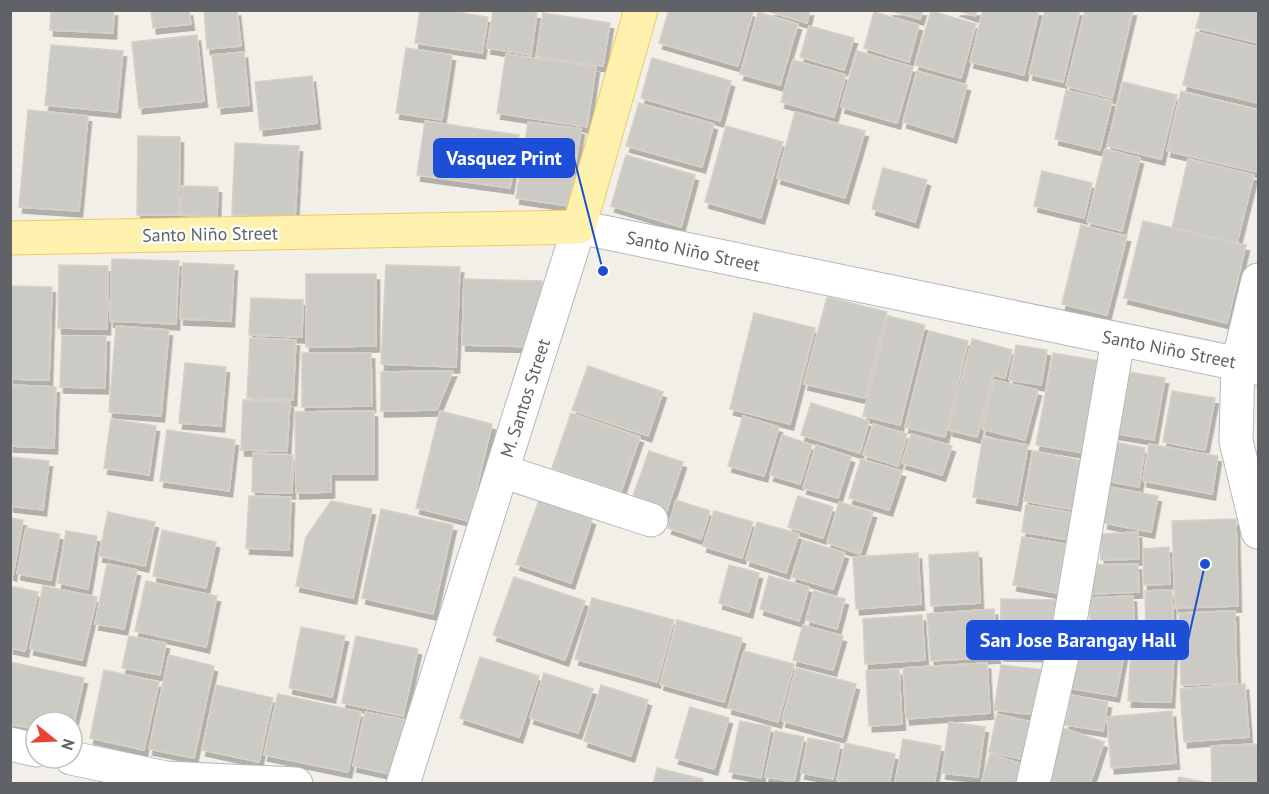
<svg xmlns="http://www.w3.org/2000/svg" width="1269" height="794" viewBox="0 0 1269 794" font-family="'PT Sans',sans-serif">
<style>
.building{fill:#cccac5;stroke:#d6d1c6;stroke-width:1.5;filter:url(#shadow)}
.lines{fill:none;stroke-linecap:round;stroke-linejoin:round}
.minor-casing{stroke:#b5b8bc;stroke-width:35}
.major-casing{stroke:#f2c960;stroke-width:35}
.minor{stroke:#fff;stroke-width:33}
.major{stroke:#fff2af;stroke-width:33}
.labels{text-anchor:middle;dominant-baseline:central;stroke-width:4.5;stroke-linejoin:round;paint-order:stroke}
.street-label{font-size:18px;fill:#5f6368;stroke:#fff}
.leader{fill:none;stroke:#1d4ed8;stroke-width:2}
.callout-dot{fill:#1d4ed8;stroke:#fff;stroke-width:2}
.callout{fill:#1d4ed8;stroke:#1d4ed8;stroke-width:2}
.callout-label{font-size:20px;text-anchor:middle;font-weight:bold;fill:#fff}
</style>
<defs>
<filter id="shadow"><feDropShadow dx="3.5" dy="6" stdDeviation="0" flood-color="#0004"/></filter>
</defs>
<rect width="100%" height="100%" fill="#f1efe8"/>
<path class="building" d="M51,10h63l-1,23 -63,-3z
M151,10h38l2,14 -38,4z
M204,10h33l4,36 -34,3z
M420,10h24l44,7 -6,36 -67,-10z
M493,10h28l16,3 -6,42 -44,-7z
M669,10h78l6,2 -15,54 -79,-23z
M764,10h46l-3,13z
M888,10h35l-3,9z
M956,10h21l-2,6z
M983,10h56l-15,65 -54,-13z
M1045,10h35l-17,72 -34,-8z
M1085,10h48l-21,88 -46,-12z
M1201,10h57v33l-62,-15z
M931,11l45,13 -15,54 -46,-13z
M758,12l40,12 -18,61 -40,-11z
M874,12l45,13 -10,37 -45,-14z
M543,13l67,10 -7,43 -67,-10z
M809,26l45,12 -10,32 -44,-13z
M1196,32l62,15v56l-75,-18z
M197,35l7,66 -65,7 -7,-66z
M51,45l72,6 -6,61 -72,-7z
M406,48l46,7 -10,65 -46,-7z
M857,51l56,16 -16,56 -56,-16z
M244,52l5,53 -31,3 -6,-53z
M506,54l90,13 -9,60 -90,-14z
M652,58l79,23 -11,40 -79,-23z
M793,60l53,15 -12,42 -53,-15z
M917,71l50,14 -14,52 -50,-15z
M312,76l5,47 -57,7 -5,-48z
M1123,82l54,13 -16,64 -54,-13z
M1066,90l46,11 -12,49 -45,-11z
M1181,91l77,19 -1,62 -90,-21z
M639,103l75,21 -12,43 -76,-21z
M28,110l60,6 -9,95 -60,-4z
M795,112l70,19 -20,67 -68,-20z
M425,121l94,14 -9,53 -93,-13z
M528,122l53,7 -12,77 -53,-8z
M726,126l57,16 -22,76 -56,-16z
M138,136l42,1 -1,78h-42z
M235,143l64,3 -4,72 -63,-3z
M1105,149l35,9 -18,73 -35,-9z
M626,155l69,20 -14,52 -70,-21z
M1188,159l66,16 -17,68 -65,-15z
M883,168l44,12 -12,42 -43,-13z
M1042,171l50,12 -8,35 -50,-12z
M182,186l36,1 -1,30 -36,-2z
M1143,221l103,24 -19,78 -103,-25z
M1081,225l46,11 -20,79 -45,-11z
M112,259l67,2 -3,63 -66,-3z
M183,263l51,2 -3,56 -51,-2z
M59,265l49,1 -1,63 -49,-1z
M386,265l74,2 -4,100 -75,-3z
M306,274h70v72l-70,1z
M464,279l78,2 -2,66 -78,-2z
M10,286l42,1 -3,93 -39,-1z
M827,297l60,15 -22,86 -61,-14z
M251,298l52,2 -1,37 -53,-2z
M754,313l61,15 -25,96 -60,-15z
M888,316l37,9 -25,100 -37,-9z
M116,326l53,4 -8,86 -52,-4z
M929,331l39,10 -23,96 -40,-10z
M62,336h44l-1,52 -45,-1z
M250,338l46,2 -3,60 -46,-2z
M972,339l40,11 -7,28 -12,-3 -16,62 -28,-7z
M1016,345l31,5 -6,35 -32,-5z
M302,353h69l1,53 -70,1z
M1053,353l54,9 -17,92 -54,-9z
M185,363l41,4 -5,59 -42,-3z
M588,366l75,26 -15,44 -76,-26z
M453,371l-16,39 -56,1v-39z
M1123,371l42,7 -11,62 -42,-7z
M994,380l44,10 -13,50 -43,-11z
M10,385l46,2 -2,61 -44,-2z
M1172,391l43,7 -10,52 -42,-8z
M243,400l47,2 -3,49 -46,-1z
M811,403l58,18 -9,32 -59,-18z
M374,411v63h-43v18l-35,1 -1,-81z
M440,411l52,13 -23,97 -53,-13z
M571,413l69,24 -19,55 -69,-24z
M743,416l36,11 -15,49 -36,-10z
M111,419l45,7 -7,49 -45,-7z
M873,424l34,10 -9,32 -35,-11z
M167,430l68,10 -6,51 -69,-10z
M911,434l41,12 -10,29 -40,-12z
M782,435l30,10 -12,39 -30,-9z
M983,437l45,8 -11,60 -44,-8z
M1109,441l36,7 -6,39 -37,-7z
M1149,444l69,12 -6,38 -69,-13z
M816,445l35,12 -13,41 -35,-10z
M649,451l34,11 -19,57 -35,-12z
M1033,451l52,10 -9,49 -52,-9z
M253,453l40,2 -1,38 -40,-1z
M10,457l39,4 -6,49 -33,-4z
M861,459l41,12 -13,39 -40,-12z
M1110,487l48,9 -7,36 -47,-9z
M249,496l42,1 -2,53 -43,-2z
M798,496l35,11 -10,31 -35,-11z
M539,500l53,19 -21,64 -55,-19z
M676,500l34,11 -9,28 -33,-11z
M331,501l41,8 -19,89 -57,-12 10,-49z
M839,502l34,10 -13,42 -33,-11z
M1026,505l48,8 -5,27 -47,-8z
M381,509l72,16 -20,89 -71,-16z
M714,511l39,11 -11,36 -39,-12z
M108,512l47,10 -10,44 -46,-10z
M10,518l13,2 -10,55 -3,-1z
M1236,519l2,87 -63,2 -3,-87z
M757,522l42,12 -13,39 -40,-13z
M26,528l34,6 -9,46 -34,-6z
M162,530l54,12 -10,46 -53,-12z
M66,531l31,5 -9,53 -30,-6z
M1138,532l1,27 -38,1 -1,-26z
M1022,537l43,7 -8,49 -44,-8z
M803,540l42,13 -12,36 -41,-12z
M1169,547l1,37 -26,1 -1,-36z
M978,552l2,51 -49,3 -2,-51z
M918,553l3,51 -65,5 -3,-52z
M107,564l30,6 -13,59 -29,-5z
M1138,564l1,28 -49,2 -1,-29z
M729,565l30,8 -10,39 -30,-9z
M769,576l40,11 -10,34 -39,-12z
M514,577l71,24 -20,59 -72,-25z
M146,581l71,15 -11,51 -71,-16z
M10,586l28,6 -13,59 -15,-3z
M43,586l54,11 -15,63 -52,-11z
M1172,590l1,40 -27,1 -1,-40z
M814,591l31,8 -8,30 -31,-9z
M1133,596l1,28 -44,1 -1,-27z
M592,598l82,22 -17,62 -82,-23z
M1001,599l61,1 -1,56 -61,-1z
M994,609l3,48 -66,4 -4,-47z
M1235,611l2,72 -56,2 -2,-72z
M922,615l3,45 -60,4 -2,-45z
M677,620l65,18 -18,64 -64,-18z
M803,625l40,11 -10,34 -40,-10z
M301,627l44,9 -13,61 -43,-9z
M1079,630l48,8 -11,58 -48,-8z
M129,636l37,7 -6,32 -38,-7z
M356,636l62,13 -15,67 -61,-13z
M1131,650l43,2 -3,50 -43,-1z
M744,651l50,13 -16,58 -50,-14z
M169,655l45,11 -20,92 -45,-9z
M480,657l59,19 -20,61 -59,-19z
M10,662l74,16 -12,53v-9h-36v7l-26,-5z
M987,663l3,50 -84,6 -3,-51z
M1001,665l51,6 -6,45 -52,-6z
M796,668l60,16 -14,53 -60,-16z
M899,669l3,55 -33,2 -3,-55z
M104,670l55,12 -15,68 -54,-12z
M544,673l49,16 -15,44 -48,-15z
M1245,684l4,53 -65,5 -4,-53z
M216,685l57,13 -14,64 -57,-12z
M601,685l47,15 -17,56 -47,-15z
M278,694l83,18 -13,60 -84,-17z
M1071,695l37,7 -5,29 -38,-6z
M690,707l39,11 -15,51 -39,-11z
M1172,711l4,52 -65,5 -4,-51z
M365,712l42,8 -12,55 -42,-9z
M997,714l46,11 -8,37 -46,-10z
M740,721l31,6 -10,51 -32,-6z
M949,722l36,5 -7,50 -36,-4z
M1063,728l41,14 -14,42h-28l-16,-6z
M775,731l29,6 -10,45 -29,-5z
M808,738l32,6 -7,35 -32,-6z
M903,739l38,7 -7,38h-39z
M845,743l50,11 -6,30h-37l-15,-4z
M1258,744v37l-46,1 -1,-36z
M990,754l45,14 -5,16h-49z
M657,768l46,11 -1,5h-49z
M1179,777l33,7h-35z"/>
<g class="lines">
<g class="minor-casing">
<path id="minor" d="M1258,280l-20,83 -2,78 22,91
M502,471l149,49
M10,744l26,6
M71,758l95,20 130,6
M403,784l176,-557 679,141
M1033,784l37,-163 48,-281"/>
</g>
<g class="major-casing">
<path id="major" d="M10,238l569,-11 62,-217"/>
</g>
<use href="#minor" class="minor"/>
<use href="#major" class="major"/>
</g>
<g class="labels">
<g class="street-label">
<text transform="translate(210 234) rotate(-1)">Santo Niño Street</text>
<text transform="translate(693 251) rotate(12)">Santo Niño Street</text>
<text transform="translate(1169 349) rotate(11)">Santo Niño Street</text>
<text transform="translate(525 398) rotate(-72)">M. Santos Street</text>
</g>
</g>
<path class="leader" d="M603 271L574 158M1205 564L1188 640"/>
<g class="callout-dot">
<circle cx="603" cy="271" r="6"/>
<circle cx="1205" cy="564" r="6"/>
</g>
<g class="callout">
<rect x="434" y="139" width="140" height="38" rx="6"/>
<rect x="967" y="621" width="221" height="38" rx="6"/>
</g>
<g class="callout-label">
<text x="504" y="165">Vasquez Print</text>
<text x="1078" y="647">San Jose Barangay Hall</text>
</g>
<rect width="1269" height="794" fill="none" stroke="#5f6368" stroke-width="24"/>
<g transform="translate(54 740) rotate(108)"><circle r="28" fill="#ffffff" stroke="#bfc1c3" stroke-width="1.5"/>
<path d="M0-4.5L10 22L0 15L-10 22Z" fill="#ea4335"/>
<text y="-9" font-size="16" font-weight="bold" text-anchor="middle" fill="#5f6368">N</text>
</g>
</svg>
